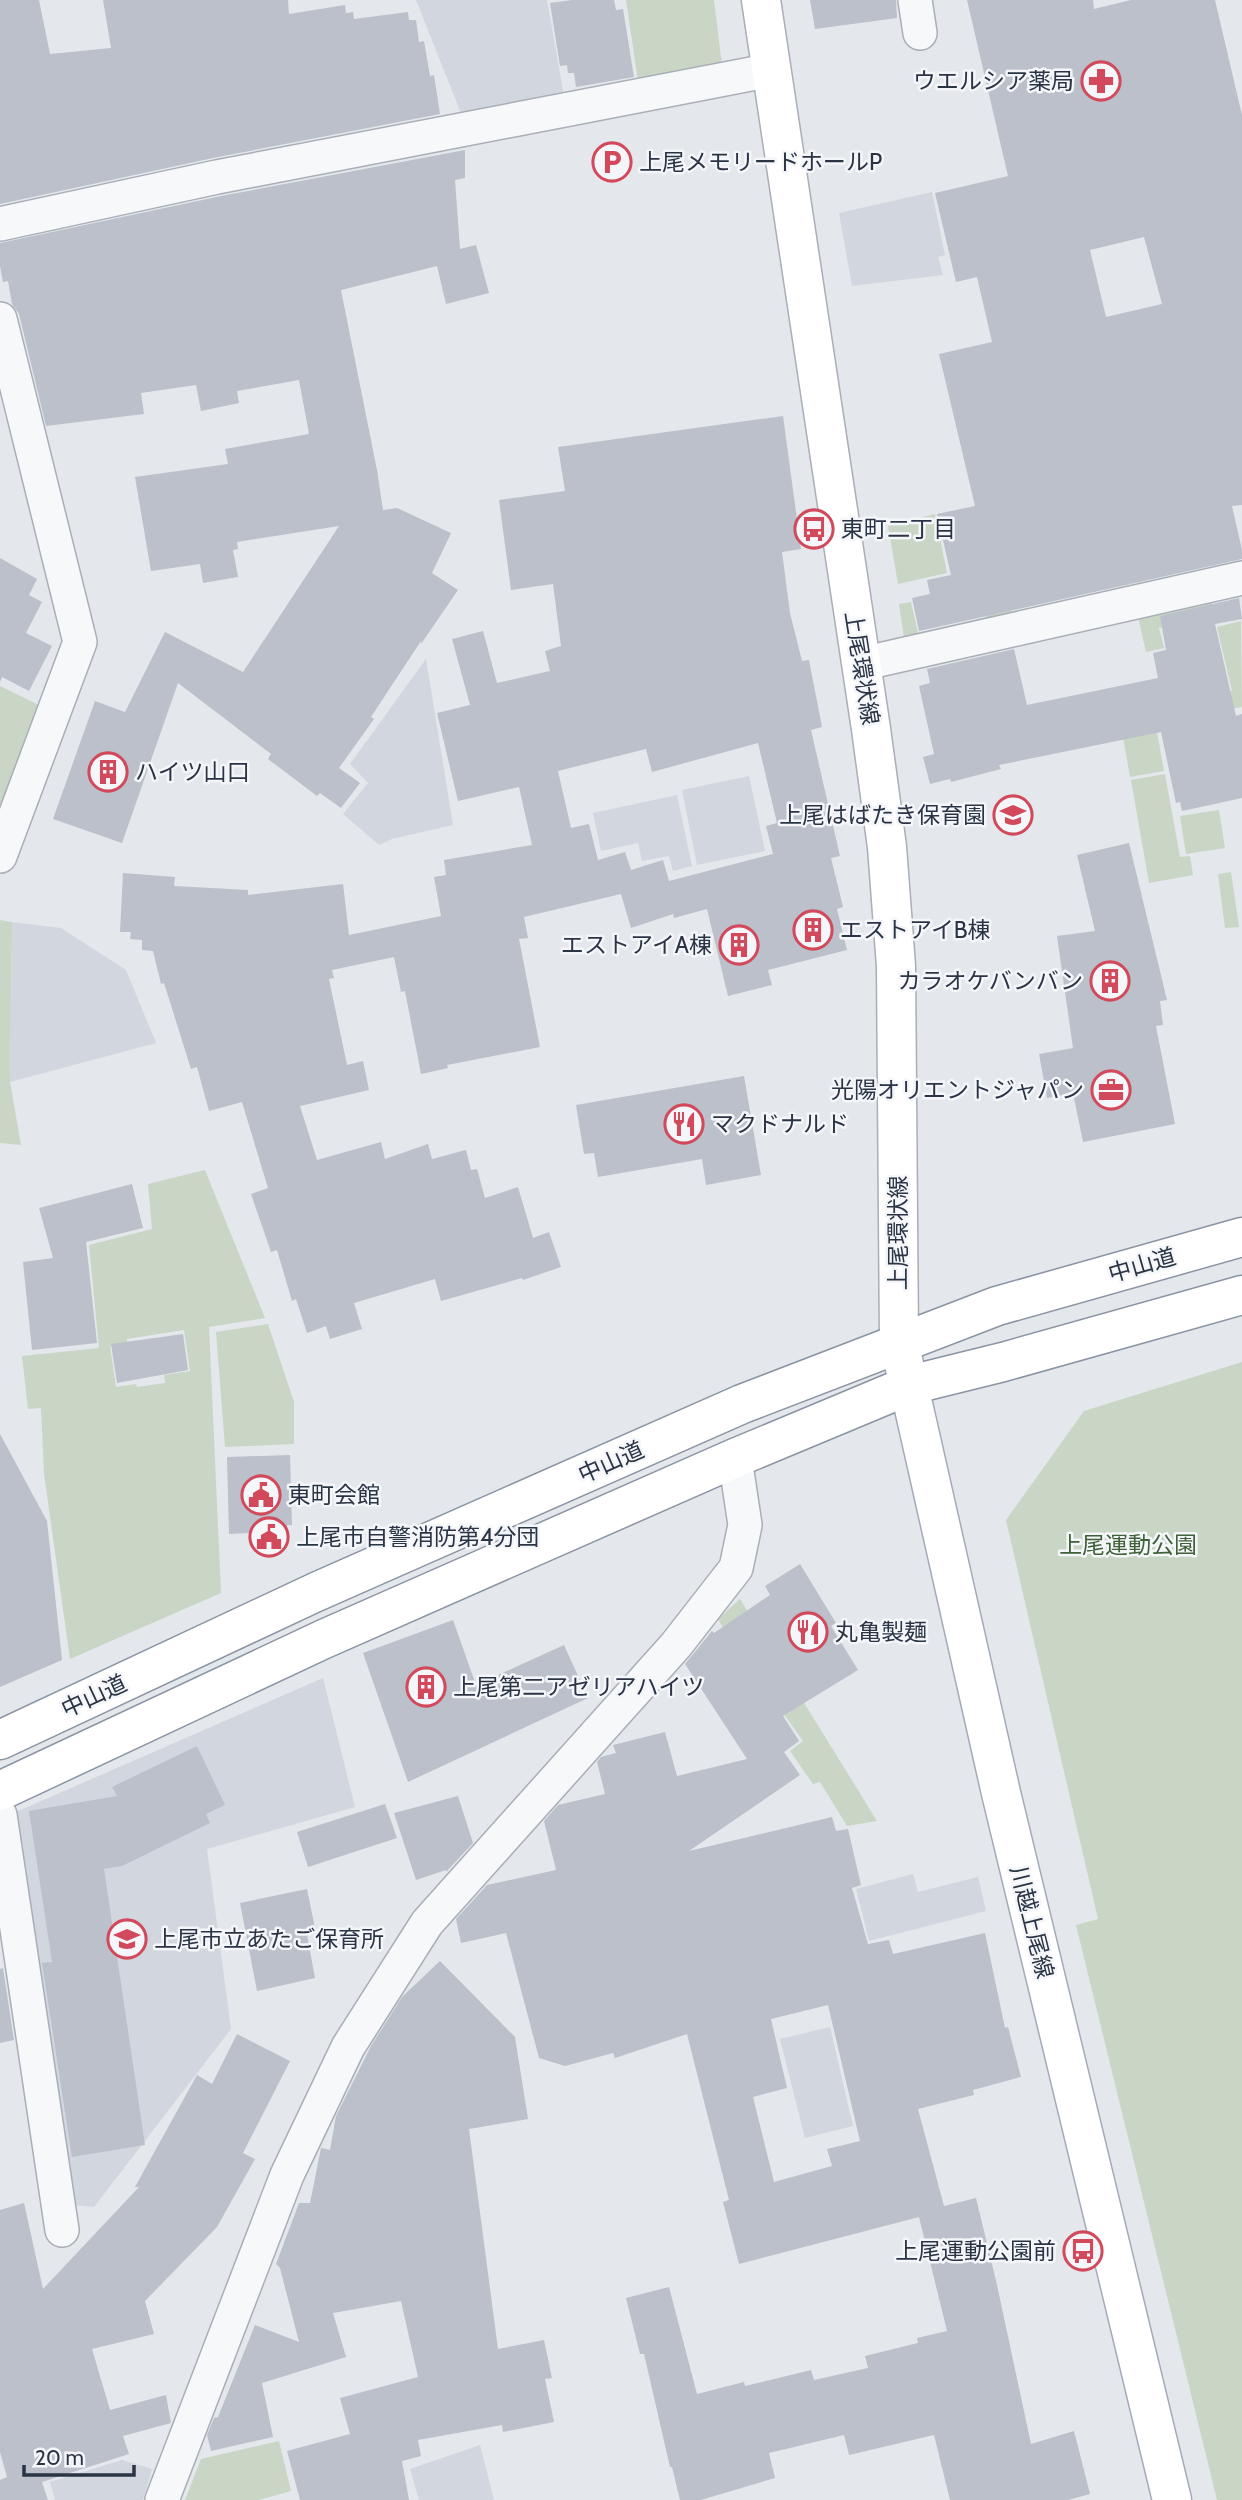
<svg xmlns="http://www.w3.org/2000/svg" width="1242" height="2500" viewBox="0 0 1242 2500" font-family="Cabin,'Noto Sans JP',sans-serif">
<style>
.built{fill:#d2d6de}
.green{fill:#c9d6c5;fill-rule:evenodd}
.building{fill:#bbc0ca;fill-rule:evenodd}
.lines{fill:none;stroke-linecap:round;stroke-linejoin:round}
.minor-casing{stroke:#a9aeb7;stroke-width:36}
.secondary-casing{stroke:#a9aeb7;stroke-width:41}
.primary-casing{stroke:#a3abb8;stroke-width:41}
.trunk-casing{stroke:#8b94a3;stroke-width:41}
.minor{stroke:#f7f8fa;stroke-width:33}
.secondary{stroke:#fff;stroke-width:38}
.primary{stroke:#fff;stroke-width:38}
.trunk{stroke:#fff;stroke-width:38}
.labels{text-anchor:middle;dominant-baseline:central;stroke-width:5;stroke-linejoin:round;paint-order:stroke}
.poi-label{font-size:23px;fill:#2b3445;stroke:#f4f6f9;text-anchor:start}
.street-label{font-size:23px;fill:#2b3445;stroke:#f4f6f9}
.park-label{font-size:23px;fill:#3f6138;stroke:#f4f6f9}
</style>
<rect width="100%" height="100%" fill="#e4e7ec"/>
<path class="built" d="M416,0h131l18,102 -101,19z
M932,192l13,63 -7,2 5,18 -91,11 -13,-73z
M426,659l27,166 -61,14 -13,6 -36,-31 25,-31 -18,-19z
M749,776l16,75 -68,14 -15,-75z
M677,795l15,71 -19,5 -4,-15 -27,5 -4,-18 -37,8 -8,-38z
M12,922l49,6 65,42 30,73 -146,39z
M323,1678l32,129 -148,42 24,180 -137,178 -21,-2 -57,-393z
M913,1874l5,18 60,-15 8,34 -117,30 -13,-52z
M830,2027l23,99 -48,12 -25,-99z
M480,2445l14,55h-75l-9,-31z
M122,2460l30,9 -9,31h-88l-5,-18z"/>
<path class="green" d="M626,0h88l8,65 -84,16z
M935,514l12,59 -49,11 -10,-58z
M1001,563l12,57 -100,24 -9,-6 -5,-34 12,-2 8,35 68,-15 -8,-44 13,-3 -2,-10z
M1211,599l4,16 -56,13 5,20 -18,4 -8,-35z
M1241,621l1,86 -11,2 -4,-17 5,-1 -15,-64z
M0,686l41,20 -41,111z
M1157,732l7,39 -34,6 -7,-40z
M1165,774l15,83 10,-1 3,19 -44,8 -18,-103z
M1219,810l6,38 -39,6 -6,-38z
M1231,872l8,55 -14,1 -7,-54z
M0,920l12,2 -2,160 11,63 -21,-2z
M205,1170l60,148 -56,9 12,266 -151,66 -26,-185 -3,-66 -13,1 -6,-53 77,-8 -10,-103 63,-16 -4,-45zM184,1330l6,41 -26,4 1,8 -28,4 -1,-3 -20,3 -6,-41 17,-2v-5z
M268,1324l26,78v42l-69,3 -9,-115z
M1242,1362v1138h-25l-141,-575 22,-6 -92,-399 78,-109z
M740,1599l137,222 -30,5 -27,-44 -7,2 -23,-33 13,-10 -31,-44 -8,3 -46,-81z
M279,2441l12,50 -32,9h-74l16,-41z"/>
<path class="building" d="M0,0h39l11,54 61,-6 -8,-48h185l1,14 56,-9 1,8 7,-1 1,7 54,-7 1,8h7l3,22 5,-1 6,35 4,-1 6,39 -227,44 -213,46z
M572,0h42l2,10 7,-1 11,68 -58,10 -2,-14h-6l-1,-8 -7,1 -10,-63z
M810,0h86l1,18 -82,11z
M967,0h126l1,9 37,-9h84l27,115v390l-10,1 10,44v9l-323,72 -7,-33 18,-4 -3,-14 24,-5 -14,-61 38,-8 -36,-152 53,-12 -15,-65 -21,5 -21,-89 73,-17zM1144,237l18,67 -56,13 -16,-67z
M465,150v28l-10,2 5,69 16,-4 13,48 -43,11 -9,-38 -96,24 36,180 6,40 14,-2 54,25 -19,40 26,17 -37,54v-3l-50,76 3,2 -35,49 21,15 -19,25 -21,-15 -3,3 -49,-37 3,-5 -93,-71 -56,160 -69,-24 42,-118 30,11 40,-80 78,40 96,-146 -102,16 1,7 -5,1 5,27 -35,6 -3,-19 -49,7 -16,-94 93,-13 -3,-15 84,-15 -10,-54 -62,11 2,12 -38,8 -5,-26 -55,8 3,21 -98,12 -27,-112 -7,-10 -4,-23 -5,1 -3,-16v-23l221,-47z
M783,416l18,133 -19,3 8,61 12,48 7,-1 13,67 -11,3 29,126 -9,2 12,49 -6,2 10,41 -79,20 4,15 -44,11 -21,-87 -33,9 -1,-4 -42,14 -10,-34 -97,23 4,21 -9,1 21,108 -93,18 1,3 -27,6 -16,-83 -4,1 -7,-35 -62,13 2,8 -5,1 18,86 16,-4 6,29 -69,16 17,54 64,-18 4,17 43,-15 4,15 34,-9 5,20 6,-1 8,29 33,-11 15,51 16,-6 12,35 -38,13 -1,-2 -81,23 -6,-22 -81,24 8,26 -32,10 -4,-13 -19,7 -11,-34 -4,2 -15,-51 -6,2 -20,-58 17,-6 -26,-86 -33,9 -12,-44 -6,2 -27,-86 -3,1 -8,-33 -11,-1v-10l-12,-1 1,-7h-11l3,-59 52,4 -1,9 74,4v5l95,-11 6,51 92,-19 -7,-39 12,-2 -2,-15 88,-15 -13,-58 -61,14 -21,-88 33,-8 -18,-66 31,-8 14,52 53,-12 -5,-20 16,-5 -8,-62 -42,6 -12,-90 66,-9 -7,-44zM758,743l19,80 -11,3 7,28 -104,27 -6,-21 -32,10 -6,-18 -27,8 -9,-36 -18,4 -13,-57 88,-22 6,23z
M0,558l37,21 -8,16 13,7 -16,31 26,13 -23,45 -27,-14 -2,5z
M1239,598l3,21 -27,5 21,92 6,-2v84l-60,13 -2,-9 -4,1 -15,-71 -162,33 2,4 -50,13 -1,-3 -20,5 -7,-27 11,-3 -15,-68 11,-3 -3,-14 87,-20 13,56 131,-27 -5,-25 13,-3 -6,-34z
M1129,843l38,157 -7,1 3,24 -7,1 19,98 -92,18 -10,-49 -26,5 -8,-44 34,-6 -16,-112 38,-5 -18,-76z
M744,1076l17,99 -55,10 -4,-26 -104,18 -4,-24 -10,1 -8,-49z
M132,1184l11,44 -57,14 11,101 -65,7 -9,-88 30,-4 -14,-50z
M183,1334l5,36 -71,13 -6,-39z
M0,1434l47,87 15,139 -62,27z
M290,1455l2,70h-5v17l-38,1v-10l-20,1 -2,-77z
M800,1564l36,59 -5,3 27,44 -75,46 16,25 -15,11 16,23 -111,76 143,-34 4,14 12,-2 13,56 -9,3 16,56 21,-4 4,14 92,-21 20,95 3,-1 13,50 -48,13 1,5 -56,14 26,97 32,-8 21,87 34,159 43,-13 16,63 -22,6h-118l-16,-65 -85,20 -5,-20 -75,18 6,25 -74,22h-21l-8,-33h-2l-26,-113h-4l-14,-56 43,-11 28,107 47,-12 1,4 66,-16 3,10 54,-12 -3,-12 53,-13 -1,-5 30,-7 -28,-114 -180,47 -16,-62 6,-2 -42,-166 -72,24 -2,-5 -48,13 -26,-8 -33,-125 -45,10 -5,-24 31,-34 69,-15 -12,-49 14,-16 47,-11 -8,-32 4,-5 15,-4 -3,-8 52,-13 12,44 70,-17 -62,-95 27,-33 2,2 56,-38 -5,-9zM828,2005l32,136 -33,8 5,17 -58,16 -21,-85 34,-9 -16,-69z
M453,1620l23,65 88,-40 24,53 -180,84 -45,-129z
M197,1746l28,59 -19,9 4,9 -88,43 -18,3 41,276 -73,12 -30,-194 10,-1 -23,-151 88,-15 -5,-9z
M458,1796l15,47 -27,29v-2l-30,10 -22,-67z
M385,1804l12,34 -89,29 -11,-35z
M307,1889l9,44 -9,2 8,43 -58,13 -17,-88z
M440,1961l75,76 13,82 -59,10 29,220 46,-9 8,38 -7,1 9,43 -51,10 -1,-7 -84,15 3,16 -19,5 7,39h-109l-13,-49 63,-17 -10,-36 78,-21 -17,-76 -68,12 13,44 -84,26 11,54 -62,14 -4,-16 7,-17 4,-1 37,-92 44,17 -19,-74 -4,-4 23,-61h11l11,-55 9,2 6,-34 35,-70 31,-49z
M3,1968l11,72 -14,3v-74z
M237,2034l53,27 -47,92 12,6 -38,68 -72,74 9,33 -62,15 18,61 56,-15 5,28 -48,13 6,18 -87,28 6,18h-48v-20l7,-3 -7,-25v-242l24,-7 19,86 96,-102h-4l62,-112 15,9z"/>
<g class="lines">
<g class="minor-casing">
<path id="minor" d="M915,0l5,33
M0,224l217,-47 555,-107
M0,319l80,323 -80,214
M861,664l381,-86
M0,1815l62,415
M162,2500l125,-325 61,-128 79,-124 249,-278 60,-77 9,-43 -10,-67"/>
</g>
<g class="secondary-casing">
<path id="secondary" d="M761,0l110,729 16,118 9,119 3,376"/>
</g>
<g class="primary-casing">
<path id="primary" d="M899,1342l102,451 171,707"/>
</g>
<g class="trunk-casing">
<path id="trunk" d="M0,1740l316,-148 426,-188 255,-98 245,-69
M0,1791l324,-152 411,-181 175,-73 93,-23 239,-67"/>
</g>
<use href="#minor" class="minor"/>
<use href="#secondary" class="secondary"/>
<use href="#primary" class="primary"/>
<use href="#trunk" class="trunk"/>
</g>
<defs>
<g id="pharmacy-ring" transform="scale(2.0125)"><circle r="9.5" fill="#f4f6f9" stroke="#d1495b" stroke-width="1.5"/><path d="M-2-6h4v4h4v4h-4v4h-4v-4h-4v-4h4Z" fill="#d1495b"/></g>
<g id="parking-ring" transform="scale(2.0125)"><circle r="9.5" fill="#f4f6f9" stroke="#d1495b" stroke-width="1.5"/><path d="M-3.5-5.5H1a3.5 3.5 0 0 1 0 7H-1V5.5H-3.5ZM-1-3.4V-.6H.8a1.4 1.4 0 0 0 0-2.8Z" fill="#d1495b"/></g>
<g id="bus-ring" transform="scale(2.0125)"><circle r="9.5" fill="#f4f6f9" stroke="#d1495b" stroke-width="1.5"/><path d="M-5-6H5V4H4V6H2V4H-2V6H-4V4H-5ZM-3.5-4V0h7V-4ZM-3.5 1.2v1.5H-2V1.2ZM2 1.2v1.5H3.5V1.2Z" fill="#d1495b"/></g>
<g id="building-ring" transform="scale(2.0125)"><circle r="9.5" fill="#f4f6f9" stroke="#d1495b" stroke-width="1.5"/><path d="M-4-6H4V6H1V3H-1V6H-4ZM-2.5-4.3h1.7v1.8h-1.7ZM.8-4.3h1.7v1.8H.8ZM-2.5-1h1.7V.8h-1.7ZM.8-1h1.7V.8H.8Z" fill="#d1495b"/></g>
<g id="school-ring" transform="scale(2.0125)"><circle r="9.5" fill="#f4f6f9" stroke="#d1495b" stroke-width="1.5"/><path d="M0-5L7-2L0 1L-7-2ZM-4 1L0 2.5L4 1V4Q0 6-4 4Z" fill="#d1495b"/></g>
<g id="office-ring" transform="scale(2.0125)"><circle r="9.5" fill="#f4f6f9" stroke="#d1495b" stroke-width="1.5"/><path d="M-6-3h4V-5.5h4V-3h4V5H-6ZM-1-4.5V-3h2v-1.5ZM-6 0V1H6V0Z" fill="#d1495b"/></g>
<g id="restaurant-ring" transform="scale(2.0125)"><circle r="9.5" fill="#f4f6f9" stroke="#d1495b" stroke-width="1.5"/><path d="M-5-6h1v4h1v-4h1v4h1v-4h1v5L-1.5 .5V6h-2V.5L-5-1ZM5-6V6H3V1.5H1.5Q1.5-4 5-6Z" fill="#d1495b"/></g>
<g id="civic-ring" transform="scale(2.0125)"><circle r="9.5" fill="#f4f6f9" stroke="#d1495b" stroke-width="1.5"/><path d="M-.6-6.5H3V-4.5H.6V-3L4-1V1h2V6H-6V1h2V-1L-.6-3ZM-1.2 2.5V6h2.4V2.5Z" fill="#d1495b"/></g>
</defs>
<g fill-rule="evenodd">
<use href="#pharmacy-ring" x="1101" y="81"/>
<use href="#parking-ring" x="612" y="162"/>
<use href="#bus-ring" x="814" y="529"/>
<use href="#building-ring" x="108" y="772"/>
<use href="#school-ring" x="1013" y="815"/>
<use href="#building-ring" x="813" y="930"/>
<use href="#building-ring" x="739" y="945"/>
<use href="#building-ring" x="1110" y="981"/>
<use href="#office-ring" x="1111" y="1090"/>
<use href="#restaurant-ring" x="684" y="1124"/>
<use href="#civic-ring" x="261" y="1495"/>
<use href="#civic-ring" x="269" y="1537"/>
<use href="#restaurant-ring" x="808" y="1632"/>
<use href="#building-ring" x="426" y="1687"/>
<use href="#school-ring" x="127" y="1939"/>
<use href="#bus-ring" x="1083" y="2251"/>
</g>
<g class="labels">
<g class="poi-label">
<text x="1074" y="81" text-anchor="end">ウエルシア薬局</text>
<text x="639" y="162">上尾メモリードホールP</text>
<text x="841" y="529">東町二丁目</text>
<text x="135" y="772">ハイツ山口</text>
<text x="986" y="815" text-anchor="end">上尾はばたき保育園</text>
<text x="840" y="930">エストアイB棟</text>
<text x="712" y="945" text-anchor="end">エストアイA棟</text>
<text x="1083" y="981" text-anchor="end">カラオケバンバン</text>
<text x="1084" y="1090" text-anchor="end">光陽オリエントジャパン</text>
<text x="711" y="1124">マクドナルド</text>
<text x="288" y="1495">東町会館</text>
<text x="296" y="1537">上尾市自警消防第4分団</text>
<text x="835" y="1632">丸亀製麺</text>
<text x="453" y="1687">上尾第二アゼリアハイツ</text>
<text x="154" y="1939">上尾市立あたご保育所</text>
<text x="1056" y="2251" text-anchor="end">上尾運動公園前</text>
</g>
<g class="street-label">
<text transform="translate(862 668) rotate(81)">上尾環状線</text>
<text transform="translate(898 1233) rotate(-90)">上尾環状線</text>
<text transform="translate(1142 1265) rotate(-16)">中山道</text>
<text transform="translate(611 1462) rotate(-24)">中山道</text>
<text transform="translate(94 1696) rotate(-25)">中山道</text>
<text transform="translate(1032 1922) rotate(76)">川越上尾線</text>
</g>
<g class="park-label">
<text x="1128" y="1545">上尾運動公園</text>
</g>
</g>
<path d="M24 2465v10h110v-10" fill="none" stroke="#2b3445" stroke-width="3.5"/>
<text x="35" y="2465" font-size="21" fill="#2b3445" stroke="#f4f6f9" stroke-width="5" paint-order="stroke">20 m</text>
</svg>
